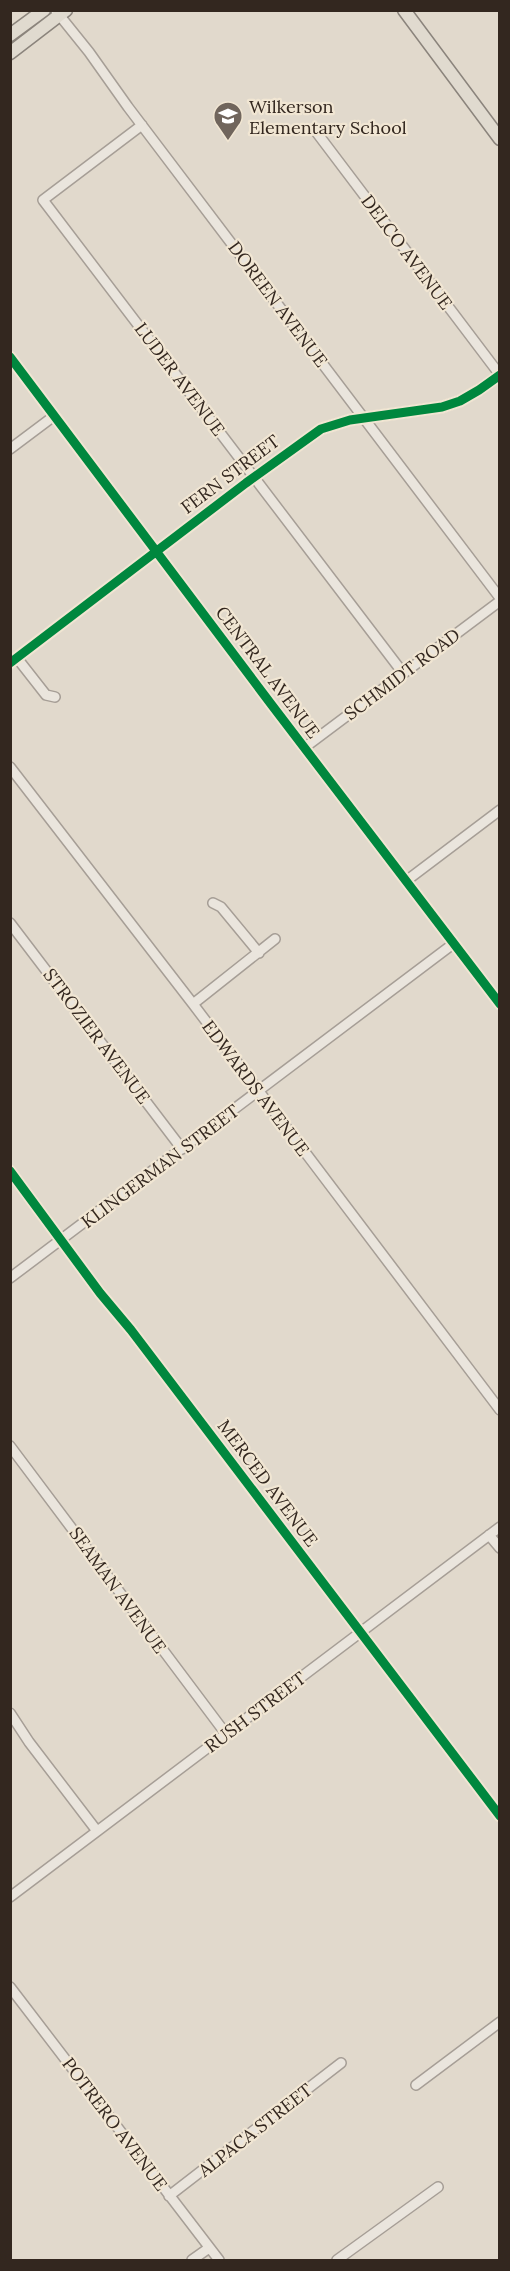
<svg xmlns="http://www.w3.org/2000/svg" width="510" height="2271" viewBox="0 0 510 2271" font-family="Lora,serif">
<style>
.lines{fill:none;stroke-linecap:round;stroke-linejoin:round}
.minor-casing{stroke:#a69e96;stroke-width:12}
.major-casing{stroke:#8b847c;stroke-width:15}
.minor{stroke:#eae5dd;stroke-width:9}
.major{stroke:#e0dacf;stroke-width:12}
.cycleway-casing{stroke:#f1e6d3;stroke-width:13}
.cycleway{stroke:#00873e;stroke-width:9}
.labels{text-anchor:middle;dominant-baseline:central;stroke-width:4.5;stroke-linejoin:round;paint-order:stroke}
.poi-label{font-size:18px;fill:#33271f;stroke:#f1e6d3;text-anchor:start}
.street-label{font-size:18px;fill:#33271f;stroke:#f1e6d3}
</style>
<rect width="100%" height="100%" fill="#e1d9cc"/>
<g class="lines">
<g class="minor-casing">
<path id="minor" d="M56,11l33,41 39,55 372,491
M142,125l-99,75 360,473
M314,129l186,246
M10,357l261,347 229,300
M10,449l44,-33
M17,658l29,37 9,2
M10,663l236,-180 75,-54 29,-9 92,-13 18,-6 19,-11 21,-15
M304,748l196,-147
M10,767l183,237 307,406
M406,881l94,-71
M213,903l8,4 38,46
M10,923l172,226
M193,1004l82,-65
M10,1171l90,122 31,37 369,486
M10,1278l443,-334
M10,1446l216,288
M489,1535l11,13
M10,1713l19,29 68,89
M10,1897l490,-370
M10,1987l209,273
M416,2085l84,-63
M169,2196l172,-133
M192,2260l17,-12
M337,2260l101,-73"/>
</g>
<g class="major-casing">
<path id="major" d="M404,10l96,129
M10,35l34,-25
M10,53l56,-43"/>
</g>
<use href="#minor" class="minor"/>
<use href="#major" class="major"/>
<g class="cycleway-casing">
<path id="cycleway" d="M10,357l261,347 229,300
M10,663l236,-180 75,-54 29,-9 92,-13 18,-6 19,-11 21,-15
M10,1171l90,122 31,37 369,486"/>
</g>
<use href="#cycleway" class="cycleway"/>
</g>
<defs>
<g id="school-pin" transform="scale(1.5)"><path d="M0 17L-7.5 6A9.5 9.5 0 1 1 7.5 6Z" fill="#70655c" stroke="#f1e6d3"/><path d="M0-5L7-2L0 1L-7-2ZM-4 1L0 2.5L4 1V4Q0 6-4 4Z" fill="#fff"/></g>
</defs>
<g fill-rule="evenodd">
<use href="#school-pin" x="228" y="116"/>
</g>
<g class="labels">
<g class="poi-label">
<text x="249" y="106">Wilkerson<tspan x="249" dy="21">Elementary School</tspan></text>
</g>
<g class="street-label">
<text transform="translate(407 252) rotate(53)">DELCO AVENUE</text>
<text transform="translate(278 304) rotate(53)">DOREEN AVENUE</text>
<text transform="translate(180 379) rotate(53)">LUDER AVENUE</text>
<text transform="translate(230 474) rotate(-37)">FERN STREET</text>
<text transform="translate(268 672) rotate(53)">CENTRAL AVENUE</text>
<text transform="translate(402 674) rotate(-37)">SCHMIDT ROAD</text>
<text transform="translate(97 1036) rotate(53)">STROZIER AVENUE</text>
<text transform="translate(256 1088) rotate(53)">EDWARDS AVENUE</text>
<text transform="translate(160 1166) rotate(-37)">KLINGERMAN STREET</text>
<text transform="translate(268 1483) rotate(53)">MERCED AVENUE</text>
<text transform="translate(118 1590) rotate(54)">SEAMAN AVENUE</text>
<text transform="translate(255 1712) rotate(-37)">RUSH STREET</text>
<text transform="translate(115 2124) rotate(53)">POTRERO AVENUE</text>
<text transform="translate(255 2130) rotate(-38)">ALPACA STREET</text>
</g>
</g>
<rect width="510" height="2271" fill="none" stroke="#33271f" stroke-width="24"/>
</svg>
